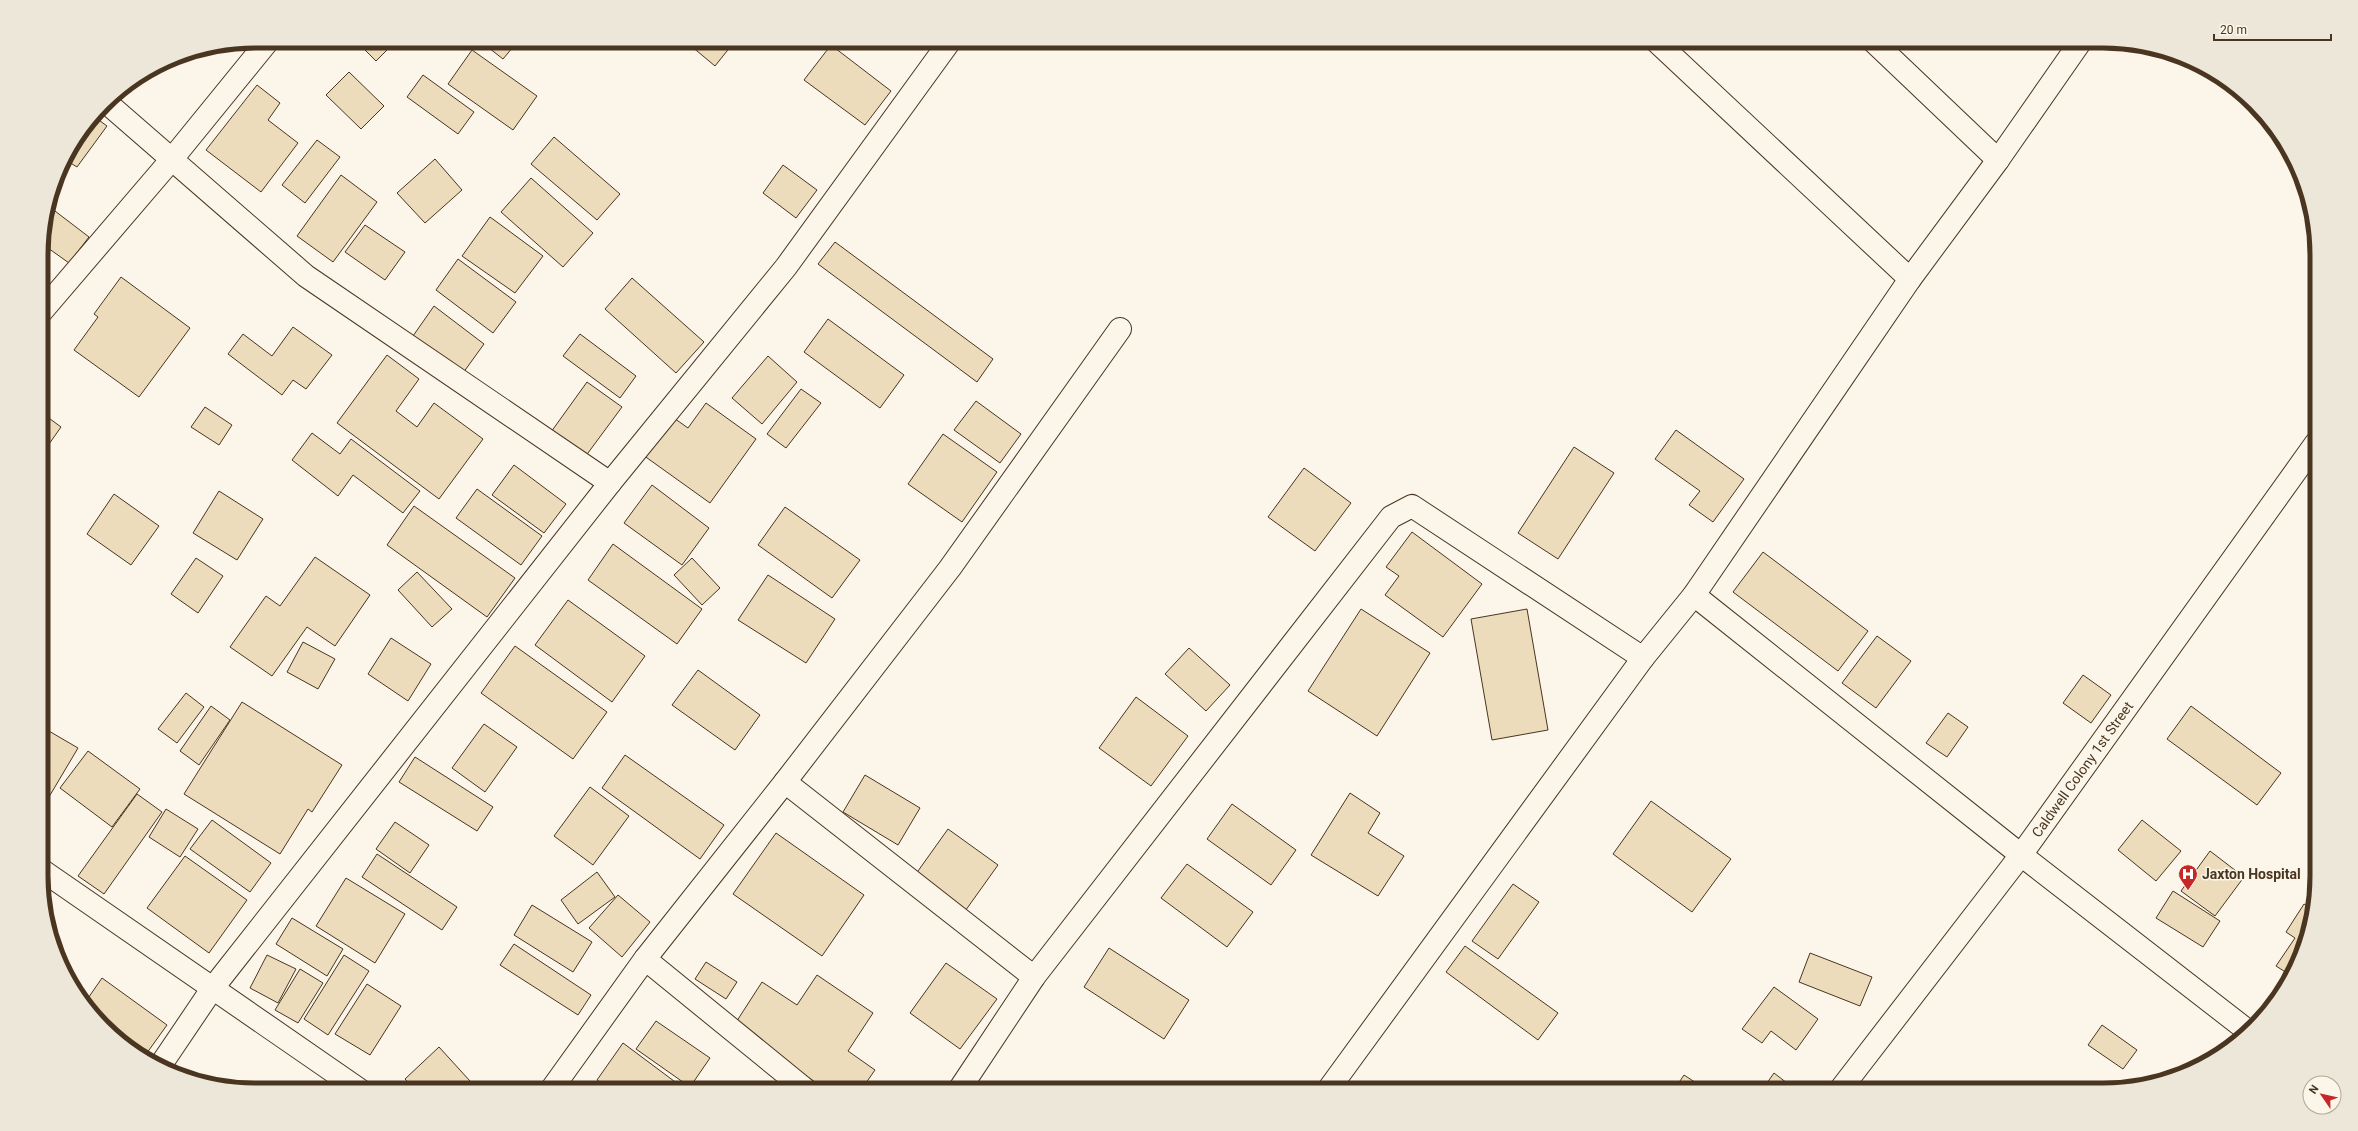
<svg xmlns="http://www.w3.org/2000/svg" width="2358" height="1131" viewBox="0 0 2358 1131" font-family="Roboto,sans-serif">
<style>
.building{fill:#ecdcbc;stroke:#4a3520}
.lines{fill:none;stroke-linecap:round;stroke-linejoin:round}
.minor-casing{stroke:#4a3520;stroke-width:24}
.minor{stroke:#fbf6e9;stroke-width:22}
.labels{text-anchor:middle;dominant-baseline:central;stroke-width:3;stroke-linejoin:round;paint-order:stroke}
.street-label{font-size:14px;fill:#4a3520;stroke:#fbf6e9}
.poi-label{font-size:14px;font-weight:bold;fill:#4a3520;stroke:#fbf6e9;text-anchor:start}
.rim{fill:none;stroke:#4a3520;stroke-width:5}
</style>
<rect width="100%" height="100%" fill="#fbf6e9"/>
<path class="building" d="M356,41h38l1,1 -19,19z
M480,41h38l-15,18z
M685,41h50l-20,25z
M831,45l60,46 -26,34 -61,-45z
M472,50l65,46 -24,34 -65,-46z
M349,72l35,34 -23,23 -35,-34z
M423,75l51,37 -16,22 -51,-37z
M257,85l23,18 -12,17 30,23 -37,49 -55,-42z
M96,118l11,8 -30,41 -13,-8z
M554,137l66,57 -23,26 -66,-56z
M317,140l23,17 -35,46 -23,-18z
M435,159l27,31 -37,33 -28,-30z
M783,165l34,25 -21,28 -33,-25z
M341,175l36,27 -44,60 -36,-26z
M531,178l62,55 -30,34 -62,-55z
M55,211l34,26 -20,26 -28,-20 5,-20z
M490,217l53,39 -28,37 -53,-37z
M365,225l40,27 -20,28 -40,-28z
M835,242l158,117 -16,23 -159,-118z
M458,259l58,43 -23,31 -57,-43z
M121,277l69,51 -51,69 -65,-47 24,-33 -4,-3z
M632,278l72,64 -28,31 -71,-64z
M434,306l50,38 -21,29 -50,-37z
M828,319l76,56 -24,33 -76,-56z
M293,327l39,28 -26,34 -13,-9 -11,15 -54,-41 15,-20 29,22z
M580,334l56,42 -16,22 -57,-42z
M387,355l32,24 -23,32 21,16 17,-24 49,36 -44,60 -102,-76z
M768,356l29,26 -35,42 -30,-26z
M587,382l35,25 -37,50 -34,-25z
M801,389l20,14 -35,45 -19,-14z
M976,401l45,33 -21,29 -46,-33z
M706,403l50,36 -46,64 -67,-48 28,-39 17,12z
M205,407l27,18 -13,20 -28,-18z
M42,413l19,14 -19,27z
M1676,430l68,49 -31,43 -24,-17 11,-14 -45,-32z
M312,433l28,21 11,-15 69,52 -17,22 -50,-38 -15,21 -46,-36z
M943,434l54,38 -35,50 -54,-38z
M1574,447l40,26 -56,86 -40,-26z
M514,465l52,39 -22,29 -52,-38z
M1304,468l47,35 -36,48 -47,-34z
M652,485l57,43 -27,37 -58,-42z
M477,489l65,47 -21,29 -65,-47z
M219,491l44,28 -26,41 -44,-27z
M114,494l45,32 -28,39 -44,-31z
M414,506l101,72 -28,39 -100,-72z
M785,507l75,53 -28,38 -74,-53z
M1412,532l70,52 -39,53 -58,-42 14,-19 -13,-9z
M613,544l89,65 -25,35 -89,-64z
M1763,552l105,79 -30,40 -105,-79z
M315,557l55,38 -35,51 -28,-19 -35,49 -42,-29 36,-51 14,10z
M196,558l27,18 -25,37 -27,-19z
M692,558l28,30 -18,17 -28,-30z
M417,572l35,37 -20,18 -34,-37z
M768,575l67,44 -29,44 -68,-43z
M568,600l77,56 -33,46 -77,-57z
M1361,609l69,44 -53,83 -69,-45z
M1527,609l21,121 -56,10 -21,-121z
M1877,636l34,25 -35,47 -34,-25z
M391,638l40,26 -23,37 -40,-27z
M303,642l32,17 -17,30 -31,-17z
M515,646l92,66 -34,47 -92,-66z
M1189,648l41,37 -24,26 -41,-37z
M698,670l62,45 -25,35 -63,-45z
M2083,675l28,20 -20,28 -28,-20z
M186,693l18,14 -27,36 -19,-14z
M1136,697l52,39 -37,50 -52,-38z
M242,702l100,63 -30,47 -4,-3 -28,45 -96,-60z
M211,706l19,14 -31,45 -19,-14z
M2191,706l90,67 -24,32 -90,-66z
M1948,713l20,14 -21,30 -21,-14z
M484,724l33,23 -32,45 -33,-24z
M42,727l36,21 -35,59z
M88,751l52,38 -28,38 -52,-39z
M625,755l99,70 -24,34 -98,-71z
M415,757l78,50 -16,24 -78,-49z
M865,775l55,33 -22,37 -55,-33z
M590,787l39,29 -36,49 -39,-29z
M1350,793l30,20 -12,20 36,23 -26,40 -67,-41z
M137,794l25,18 -58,82 -26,-18z
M1651,801l80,58 -39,53 -79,-58z
M1232,804l64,46 -25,35 -64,-46z
M166,809l32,20 -18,28 -31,-20z
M212,820l59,43 -21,29 -60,-43z
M2142,820l39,31 -25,30 -38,-31z
M395,822l34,23 -19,28 -34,-24z
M948,829l50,36 -35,49 -50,-36z
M776,833l88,62 -42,61 -89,-62z
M2210,851l34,26 -29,39 -34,-25z
M377,854l80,53 -15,23 -80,-53z
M185,856l62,44 -38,53 -62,-45z
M1187,864l66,48 -26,35 -66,-49z
M597,872l18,25 -37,27 -17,-24z
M346,878l59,36 -30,49 -59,-37z
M1513,884l26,18 -41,57 -26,-18z
M2173,891l47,30 -17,26 -47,-29z
M618,895l32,27 -28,35 -33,-29z
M2304,904l7,4 -10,50 -11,17 -14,-9 19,-28 -9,-6z
M532,905l60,37 -19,30 -59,-37z
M292,918l51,31 -16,27 -51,-32z
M514,944l77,51 -13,20 -78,-50z
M1465,946l93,67 -20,27 -92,-68z
M1109,948l80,52 -25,39 -80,-52z
M1810,953l62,24 -12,29 -61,-24z
M267,955l29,14 -18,34 -28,-15z
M344,955l25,16 -41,64 -24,-16z
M706,962l31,20 -11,17 -31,-20z
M946,963l51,36 -37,50 -50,-36z
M300,969l23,14 -25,40 -23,-13z
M817,975l56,38 -25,38 27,19 -14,20h-34l-94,-63 29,-45 35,23z
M102,978l65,47 -23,32 -19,-11 -41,-42z
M367,984l34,22 -31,49 -35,-21z
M1774,987l44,32 -22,31 -25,-19 -9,12 -20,-14z
M656,1021l54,37 -20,29 -54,-38z
M2102,1025l35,25 -14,19 -35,-24z
M623,1043l63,47h-75l-14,-10z
M439,1047l31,34 -9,9h-46l-10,-11z
M1774,1073l22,17h-34z
M1684,1075l23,15h-33z"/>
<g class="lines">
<g class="minor-casing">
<g id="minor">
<path d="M1656,41l254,238"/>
<path d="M1873,41l125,119"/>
<path d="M2081,41l-83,119 -88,119 -216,316 327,260 227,176"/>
<path d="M107,103l199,173 304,207"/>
<path d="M42,311l130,-152 96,-118"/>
<path d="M785,782l249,195"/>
<path d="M43,871l317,219"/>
<path d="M645,959l161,131"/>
<path d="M160,1066l52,-77 398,-506 176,-216 164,-226"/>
<path d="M551,1090l94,-131 140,-177 165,-214 170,-239"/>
<path d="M959,1090l75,-113 357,-460 21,-11 231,152"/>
<path d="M1328,1090l315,-432 51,-63"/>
<path id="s1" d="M1840,1090l181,-235 295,-412"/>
</g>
</g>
<use href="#minor" class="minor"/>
</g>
<defs>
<g id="hospital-pin" transform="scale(1)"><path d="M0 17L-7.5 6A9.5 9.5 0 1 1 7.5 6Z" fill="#c62828" stroke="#fbf6e9"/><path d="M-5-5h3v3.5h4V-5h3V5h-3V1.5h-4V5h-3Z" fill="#fff"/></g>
</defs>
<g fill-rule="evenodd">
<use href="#hospital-pin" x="2188" y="874"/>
</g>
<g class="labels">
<g class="street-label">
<text stroke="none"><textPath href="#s1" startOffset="402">Caldwell Colony 1st Street</textPath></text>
</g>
<g class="poi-label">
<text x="2202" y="874">Jaxton Hospital</text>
</g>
</g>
<path d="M0 0H2358V1131H0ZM255 48H2103A207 207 0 0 1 2310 255V876A207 207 0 0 1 2103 1083H255A207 207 0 0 1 48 876V255A207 207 0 0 1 255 48Z" fill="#ede7d9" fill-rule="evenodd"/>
<path class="rim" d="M255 48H2103A207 207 0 0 1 2310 255V876A207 207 0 0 1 2103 1083H255A207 207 0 0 1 48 876V255A207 207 0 0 1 255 48Z"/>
<g transform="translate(2322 1095) rotate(304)"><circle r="19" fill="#fbf6e9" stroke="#b4a999"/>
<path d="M0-3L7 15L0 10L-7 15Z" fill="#c62828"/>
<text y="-6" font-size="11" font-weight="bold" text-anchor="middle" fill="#4a3520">N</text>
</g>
<path d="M2214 34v6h117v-6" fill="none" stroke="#4a3520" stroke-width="2"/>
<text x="2220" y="34" font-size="12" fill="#4a3520" stroke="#fbf6e9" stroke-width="3" paint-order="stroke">20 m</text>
</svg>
